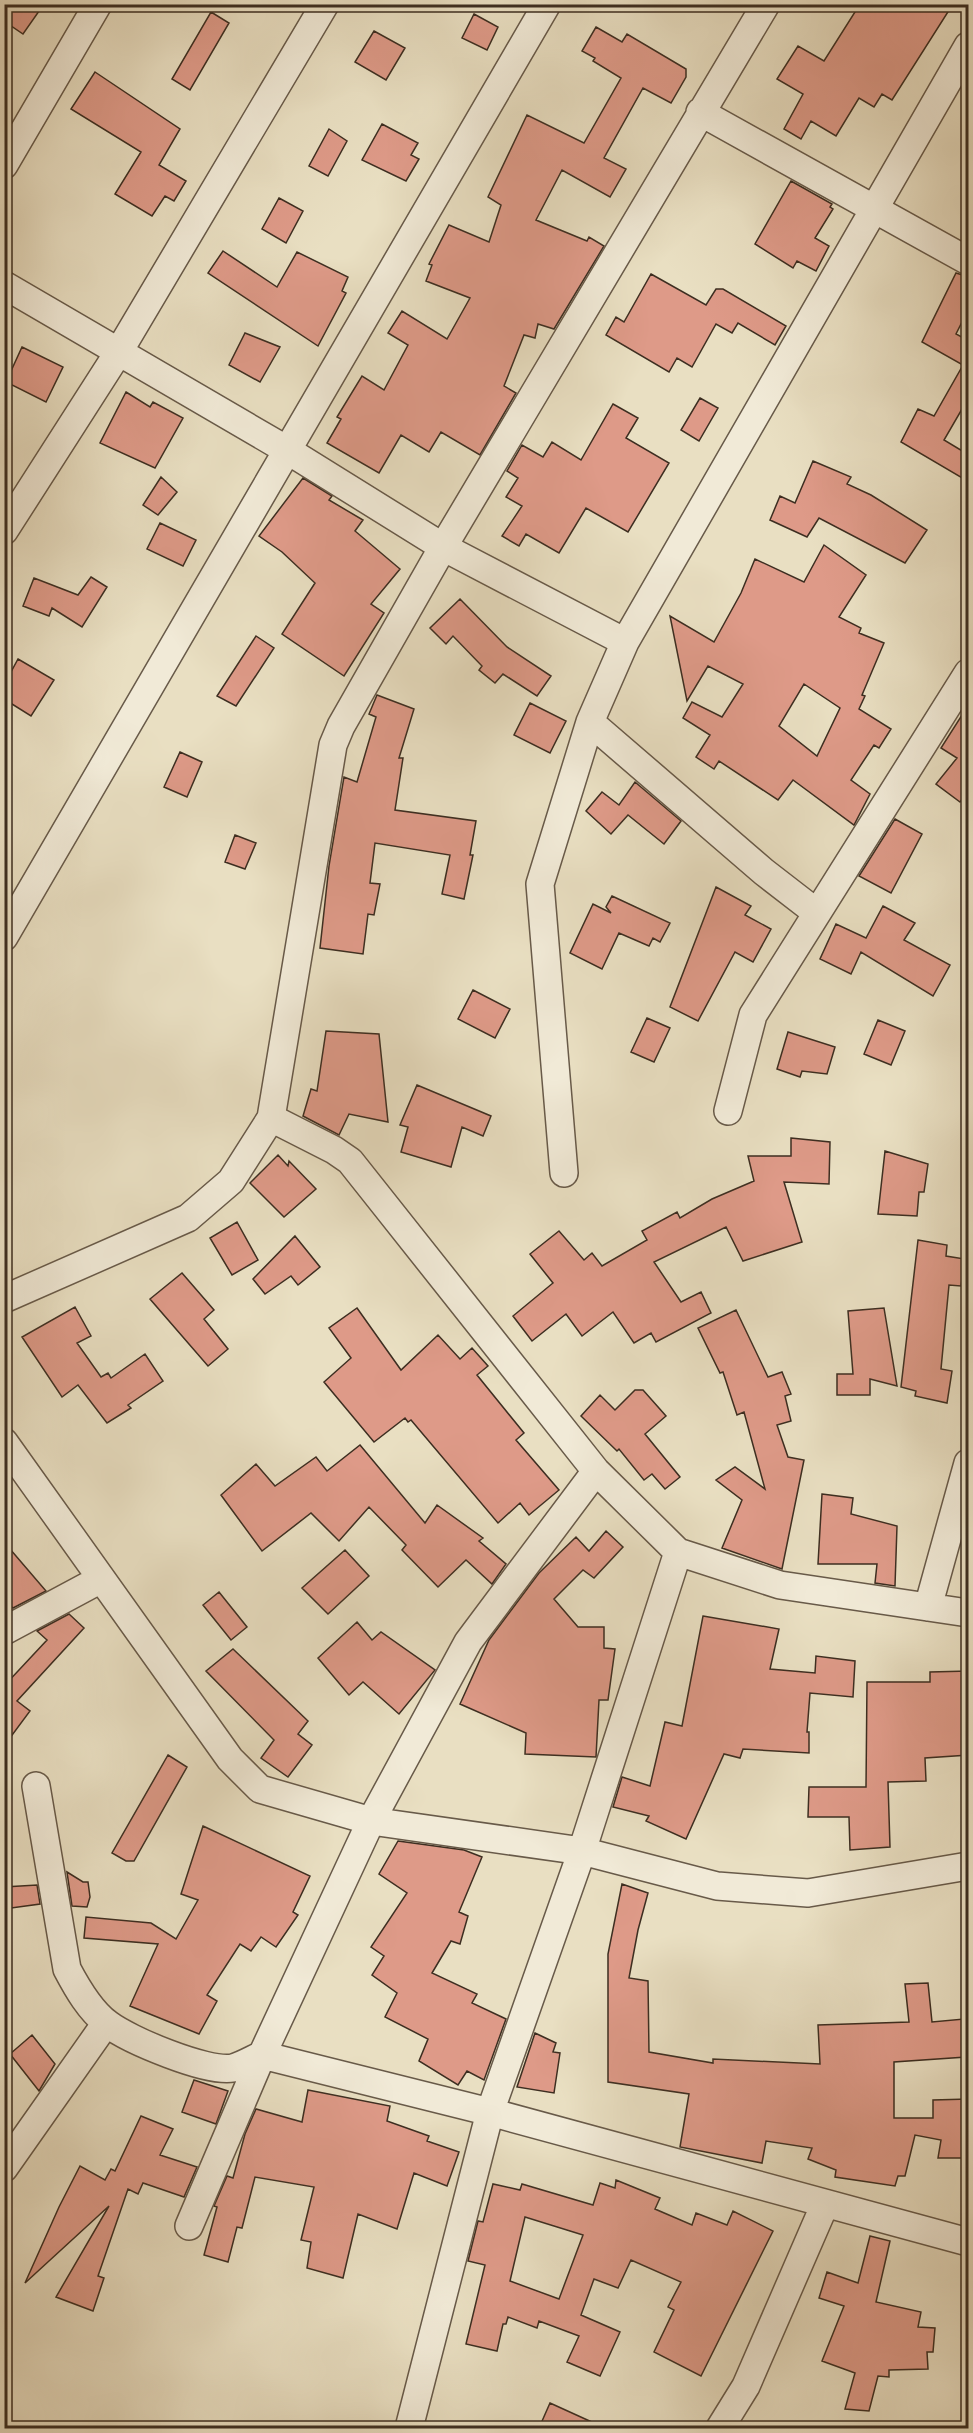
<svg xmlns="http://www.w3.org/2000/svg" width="973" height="2433" viewBox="0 0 973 2433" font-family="'IM FELL Great Primer',serif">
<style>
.building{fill:#de9a88;stroke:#3d2e21;stroke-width:1.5;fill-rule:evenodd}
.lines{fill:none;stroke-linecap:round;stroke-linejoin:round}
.street-casing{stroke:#685a49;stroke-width:30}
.street{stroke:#f1ead7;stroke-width:27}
</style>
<rect width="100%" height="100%" fill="#e9dfc2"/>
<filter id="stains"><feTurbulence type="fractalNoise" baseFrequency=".00333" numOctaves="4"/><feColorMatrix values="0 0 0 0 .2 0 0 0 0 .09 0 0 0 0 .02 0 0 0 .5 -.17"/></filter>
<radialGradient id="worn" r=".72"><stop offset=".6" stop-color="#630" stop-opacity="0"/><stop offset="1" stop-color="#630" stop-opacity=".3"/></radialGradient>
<path class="building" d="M4,4h40l-21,30 -19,-13z
M860,4h93l-61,96 -10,-6 -8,13 -15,-9 -23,38 -25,-15 -10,18 -17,-10 19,-35 -26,-15 21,-33 26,15z
M211,12l18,11 -39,67 -18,-11z
M474,14l24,13 -11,23 -25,-12z
M596,27l26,15 5,-8 59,35v8l-15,26 -28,-15 -39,70 22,11 -16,28 -48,-27 -26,50 51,21 2,-4 15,9 -50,83 -16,-5 -3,14 -11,-3 -20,51 12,7 -36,62 -39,-23 -12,20 -28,-17 -22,38 -52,-30 14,-24 -4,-2 25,-41 22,14 24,-45 -20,-12 14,-22 45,28 23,-41 -44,-17 6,-16 -3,-1 20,-39 40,17 12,-37 -13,-8 39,-82 57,28 37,-65 -28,-17 2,-3 -13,-7z
M374,31l31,17 -19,32 -31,-18z
M95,72l85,57 -21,36 27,16 -12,20 -9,-5 -13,20 -37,-22 26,-42 -70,-43z
M382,124l36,19 -7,12 8,4 -13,22 -44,-21z
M329,129l18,12 -19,35 -19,-10z
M791,181l41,23 -2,3 3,2 -18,29 14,8 -13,25 -19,-10 -4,7 -38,-24z
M279,198l24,13 -17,32 -24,-14z
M223,251l54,36 20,-35 51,25 -6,14 4,2 -28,53 -110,-73z
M956,273l13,4v31l-13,26 13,7v56l-25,43 25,15v27l-68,-40 17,-33 16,7 29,-51 -41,-23z
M651,274l55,31 10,-16h7l63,37 -11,19 -37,-22 -6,10 -16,-9 -24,43 -15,-9 -8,14 -63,-37 10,-18 8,5z
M245,333l35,14 -20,35 -31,-17z
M22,347l41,20 -17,35 -40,-20z
M126,392l24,15 3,-5 30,16 -28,50 -55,-25z
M700,398l18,10 -19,33 -18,-11z
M613,404l25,14 -12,20 43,25 -41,69 -42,-24 -27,45 -33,-19 -7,12 -17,-10 20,-30 -16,-9 12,-19 -11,-7 15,-26 21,12 9,-15 29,18z
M813,461l38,16 -4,7 24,11 56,35 -22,33 -86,-45 -12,19 -37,-17 10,-24 15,7z
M161,477l16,15 -19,23 -15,-10z
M303,478l29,18 -3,4 34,20 -8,11 45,38 -29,35 13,9 -40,63 -62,-42 33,-51 -33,-31 -23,-16z
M160,523l36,17 -13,26 -36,-17z
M824,545l42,30 -27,42 22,11 -2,5 25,10 -22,52 3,1 -6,13 32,20 -12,19 -5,-3 -23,35 19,14 -16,31 -61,-45 -15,20 -59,-39 -5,8 -18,-12 14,-22 -27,-17 9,-16 30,15 21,-33 -35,-18 -21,35 -17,-85 44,26 27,-49 14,-34 49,23zM804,684l36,24 -23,48 -38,-30z
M91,577l16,10 -25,40 -30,-19 -3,8 -26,-10 11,-28 44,17z
M460,599l47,48 44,29 -14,20 -34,-22 -8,9 -16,-13 3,-4 -29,-30 -7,8 -16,-16z
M256,636l18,12 -38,58 -19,-10z
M18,659l36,21 -23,36 -27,-17v-14z
M377,695l37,14 -15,49h4l-8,52 81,11 -6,34h3l-9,44 -22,-5 8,-39 -75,-12 -5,40 10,1 -6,31 -6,-1 -5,40 -43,-6 9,-82 15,-89 13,5 19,-65 -7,-3z
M530,703l36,18 -16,32 -36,-18z
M969,704v87l-9,11 -24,-18 21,-26 -16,-10z
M180,752l22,10 -15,35 -23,-10z
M635,782l46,39 -17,23 -36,-29 -17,19 -25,-23 16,-19 17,13z
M895,819l27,15 -31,59 -32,-17z
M235,835l21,8 -11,26 -20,-7z
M716,887l35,19 -6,9 26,14 -18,33 -18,-10 -37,69 -28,-14z
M612,896l58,27 -10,19 -7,-4 -4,8 -30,-13 -17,36 -32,-16 23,-49 18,9 -5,-6z
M883,906l32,17 -11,17 46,25 -17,31 -72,-44 -10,22 -31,-15 16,-35 30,14z
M473,990l37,19 -15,29 -37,-19z
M647,1018l23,10 -16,34 -23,-10z
M878,1020l27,11 -14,34 -27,-11z
M326,1031l53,3 9,88 -39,-8 -10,21 -36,-19 8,-27 6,2z
M788,1032l47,15 -8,27 -25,-3 -2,6 -23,-8z
M417,1085l74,31 -8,20 -21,-9 -11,40 -50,-15 7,-25 -8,-2z
M791,1138l39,4 -1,42 -45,-2 18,60 -59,19 -17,-34 -72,35 27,40 20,-10 10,21 -55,29 -5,-9 -17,10 -21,-31 -31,24 -16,-22 -34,27 -19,-25 40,-33 -23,-29 29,-23 25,29 8,-7 10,13 45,-26 -5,-9 35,-19 3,6 32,-19 42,-18 -6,-25h43z
M885,1151l43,13 -4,28h-5l-2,24 -39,-2z
M278,1155l10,11 1,-5 27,28 -32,28 -34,-34z
M237,1222l21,38 -26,15 -22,-37z
M295,1236l25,31 -22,18 -7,-9 -26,18 -12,-15z
M918,1240l29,5 -1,11 19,3 -4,27 -12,-1 -8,84 11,2 -5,32 -32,-7 1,-5 -15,-4z
M182,1273l32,37 -10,9 24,30 -20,17 -58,-67z
M75,1307l16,29 -14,7 24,34 7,-4 3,5 34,-24 18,27 -35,24 3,3 -24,15 -29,-38 -16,12 -40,-60z
M357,1308l44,62 37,-35 22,24 12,-11 16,18 -11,9 47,58 -8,7 43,50 -30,25 -9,-12 -22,20 -87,-103 -3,2 -3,-4 -31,24 -50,-60 27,-24 -22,-30z
M884,1308l13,78 -27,-7v16h-33v-21h16l-5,-63z
M736,1310l32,67 14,-5 9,22 -6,2 6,25 -14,4 11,32 16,3 -22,109 -60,-21 20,-48 -26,-20 19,-13 30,22 -21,-77 -7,3 -14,-43 -3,1 -22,-45z
M635,1390h8l23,26 -21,18 35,43 -15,12 -13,-15 -8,6 -25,-31 -2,2 -36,-35 19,-21 15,15z
M360,1445l65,78 12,-18 46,33 -4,3 27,23 -14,20 -26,-24 -28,27 -36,-37 4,-5 -37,-38 -30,34 -28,-28 -49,38 -41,-56 35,-31 19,22 41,-29 11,14z
M822,1494l31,4 -2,16 46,12 -2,60 -20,-3 2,-19h-59z
M606,1531l17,16 -29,31 -11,-8 -29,29 24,28h26v21l11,1 -7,51h-9l-3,57 -71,-3 1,-21 -66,-29 29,-64 50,-67 37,-36 13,14z
M4,1542l42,49 -33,17 -9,-8z
M345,1550l24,26 -41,38 -26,-26z
M219,1592l28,35 -16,13 -28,-35z
M69,1614l15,14 -67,73 13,10 -26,35v-60l43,-46 -10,-9z
M703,1616l76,13 -9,40 45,4 1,-17 39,5 -2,36 -43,-4 -3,39h2v21l-66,-4 -3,9 -16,-4 -38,85 -40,-18 3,-5 -36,-9 9,-30 28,9 15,-64 17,4z
M357,1622l15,18 9,-8 54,38 -36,44 -36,-32 -14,13 -31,-37z
M233,1649l75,72 -10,13 14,11 -24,32 -27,-19 13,-18 -68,-69z
M969,1671v84l-44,3 1,23 -38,1 2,65 -40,3 -1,-33h-41l1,-30h57l1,-105h63v-10z
M168,1755l19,12 -53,94h-8l-14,-8z
M203,1826l107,50 -17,36 5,3 -22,32 -15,-10 -10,14 -11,-7 -33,51 10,6 -18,33 -69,-28 28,-62 -74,-6 2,-21 65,6 25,16 22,-39 -17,-6z
M398,1841l66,9 18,7 -23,55 9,4 -8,28 -9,-3 -19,32 45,21 -5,9 34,16 -22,61 -17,-9 -9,14 -39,-24 9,-22 -43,-22 12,-24 -25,-18 12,-19 -13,-9 36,-54 -28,-19z
M67,1872l16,10h5l2,15 -3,10 -15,-1z
M622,1884l26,9 -10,37 -9,48 19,3 1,71 64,11v-4l107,5 -2,-39 91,-3 -4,-38 23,-1 4,39 32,-3 2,38 -72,5v56h39v-18l36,-1v59h-31l3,-18 -26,-5 -10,41h-7l-3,10 -60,-9 1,-7 -28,-11 4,-11 -46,-7 -4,22 -82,-16 9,-53 -81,-12v-128z
M37,1885l3,19 -36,5v-22z
M535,2033l21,10 -3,9 7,1 -6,40 -37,-6z
M32,2035l23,29 -16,27 -29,-37z
M194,2080l34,11 -12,33 -34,-12z
M308,2090l82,16 -3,15 42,15 -2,5 32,11 -12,34 -33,-13 -17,56 -39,-15 -15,64 -36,-10 4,-26 -10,-2 13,-53 -59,-10 -13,51 -5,-1 -9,35 -24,-7 13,-48 -3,-1 13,-30 6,2 12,-44 11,-25 46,13z
M141,2116l32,13 -13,26 37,12 -13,30 -41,-14 -5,11 -10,-5 -30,87 6,2 -11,33 -37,-14 53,-91 -84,77 34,-76 21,-41 25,14 6,-11 4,2z
M616,2180l44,18 -5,11 37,16 4,-12 31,12 6,-14 40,20 -72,145 -47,-24 20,-42 -6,-3 13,-25 -50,-22 -13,28 -24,-9 -13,36 39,17 -20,44 -33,-14 12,-26 -40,-15 -2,7 -29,-11 -2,7h-3l-6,27 -31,-7 19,-79 -17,-4 10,-40 5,1 10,-38 27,6 2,-6 71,21 7,-22 15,5zM525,2217l58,18 -24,64 -49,-18z
M870,2236l20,5 -14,61 45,10 -3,15 17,1 -2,24h-6l1,17 -39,1v7l-11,-1 -9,35 -24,-2 10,-36 -33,-12 22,-55 -25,-8 8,-26 31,11z
M550,2403l55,25h-66z"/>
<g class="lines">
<g class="street-casing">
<path id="street" d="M766,4l-323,543 -102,179 -8,19 -62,373 63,32 16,11 246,310 82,81 102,33 188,28
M700,112l268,149
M4,165l94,-161
M4,285l283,165 156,97 182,95
M4,531l114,-178 207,-349
M590,722l174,150 53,41
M4,937l543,-933
M728,1111l25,-96 215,-342
M564,1173l-24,-289 50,-162 35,-80 343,-596
M4,1299l184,-81 43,-37 40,-63
M4,1442l226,317 30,30 111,32 211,30 135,35 91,7 160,-27
M928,1607l40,-144
M4,1631l97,-52
M36,1786l31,183c10,19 23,42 41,55 21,16 99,49 125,44 10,-3 20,-9 29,-13l228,57 478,130
M4,2168l102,-145
M189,2226l73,-171 109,-234 97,-179 128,-171
M409,2428l81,-316 92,-261 96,-299
M720,2428l26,-42 79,-182"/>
</g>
<use href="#street" class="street"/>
</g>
<rect width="973" height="2433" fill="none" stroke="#e9dfc2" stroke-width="24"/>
<rect x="6" y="6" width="961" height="2421" fill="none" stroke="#3d2e21" stroke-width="3"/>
<rect x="12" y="12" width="949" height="2409" fill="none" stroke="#3d2e21" stroke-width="1.5"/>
<rect width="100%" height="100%" filter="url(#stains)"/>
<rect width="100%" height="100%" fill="url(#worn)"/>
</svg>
